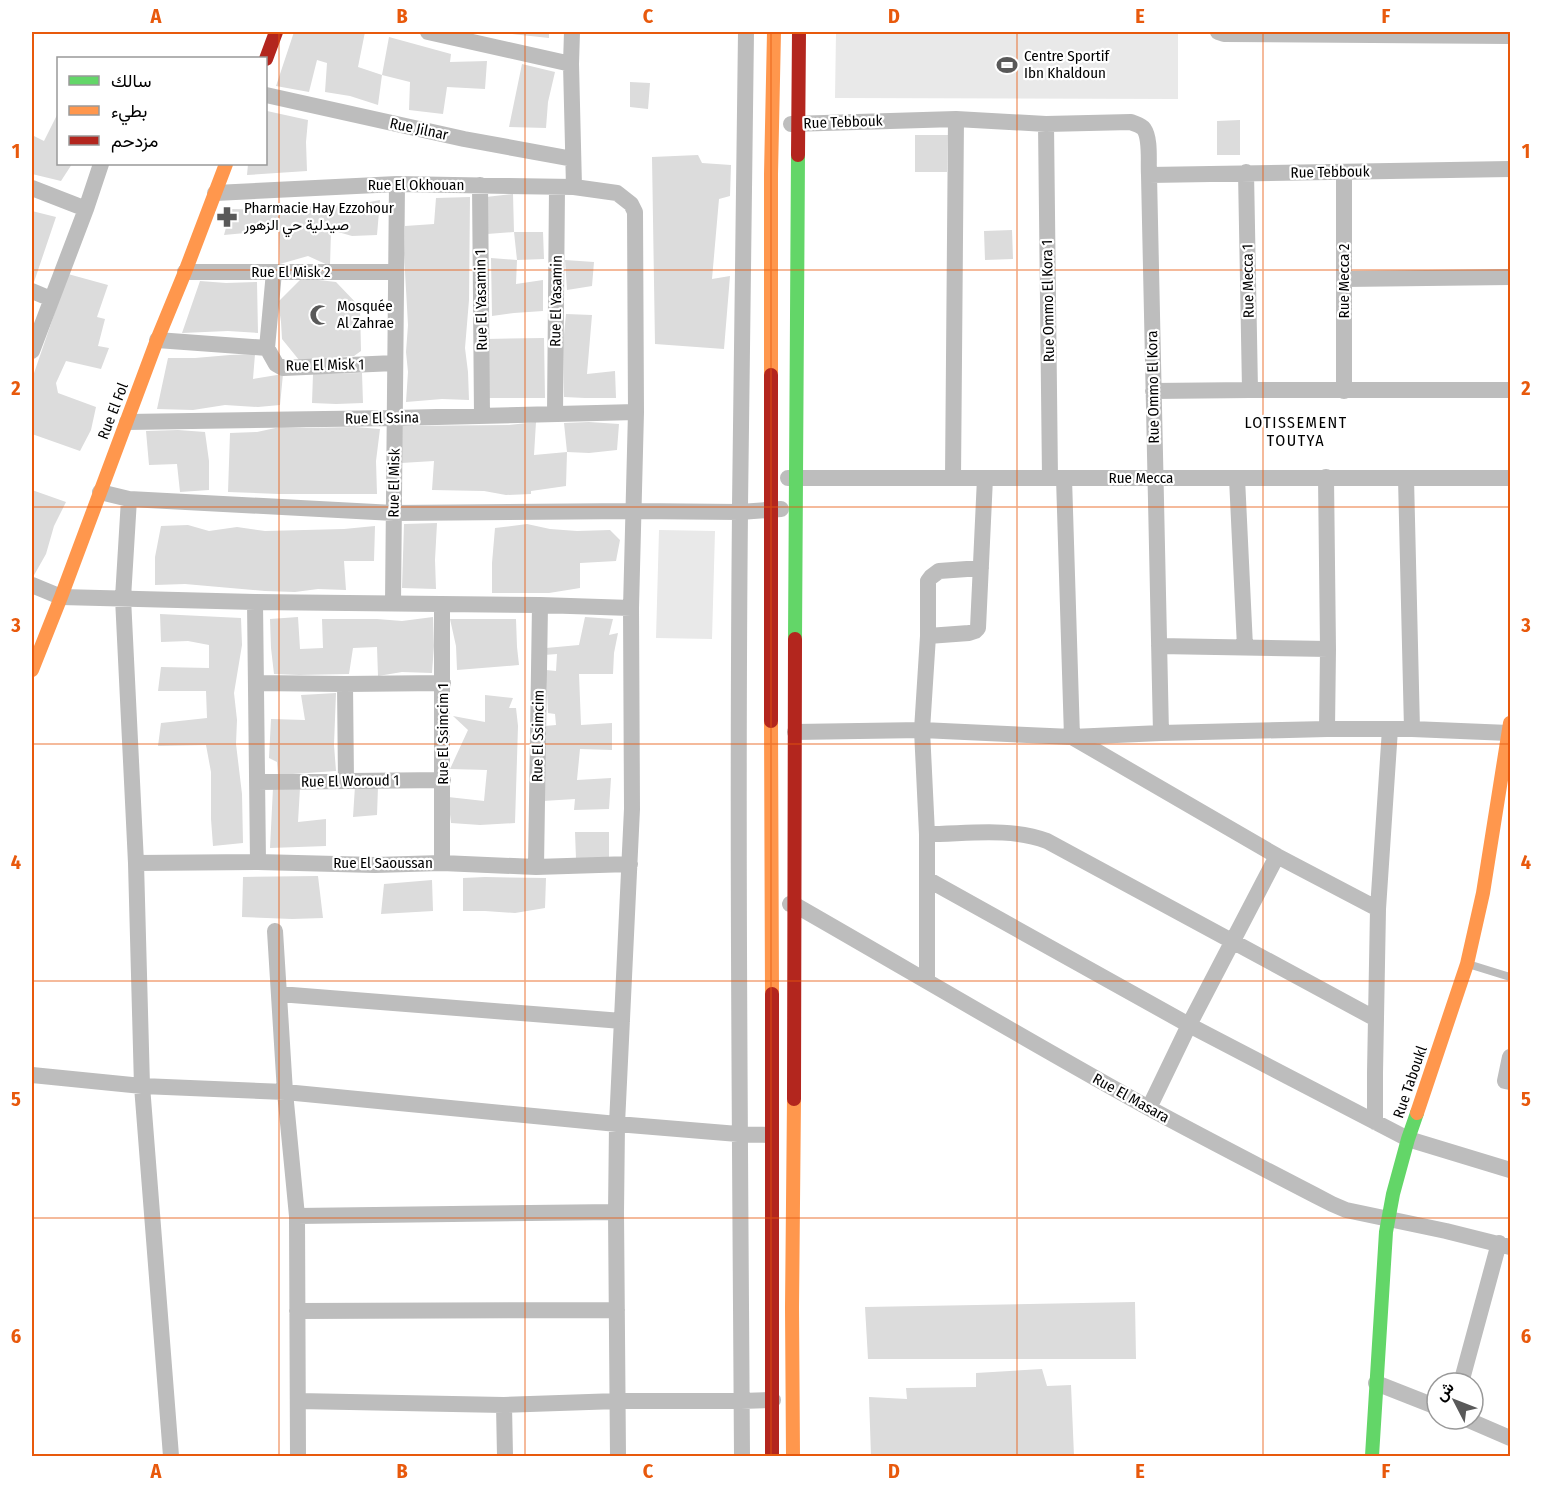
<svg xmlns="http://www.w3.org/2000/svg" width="1542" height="1488" viewBox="0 0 1542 1488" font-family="'Fira Sans Condensed',Vazirmatn,sans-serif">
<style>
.green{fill:#e9e9e9}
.building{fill:#dcdcdc}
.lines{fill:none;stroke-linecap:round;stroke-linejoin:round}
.lane{stroke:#bdbdbd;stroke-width:8}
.street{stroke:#bdbdbd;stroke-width:16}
.fast{stroke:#63d668;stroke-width:14}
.slow{stroke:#ff974d;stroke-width:14}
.jam{stroke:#b3261e;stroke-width:14}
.grid{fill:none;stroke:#e8590c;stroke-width:1.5;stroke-opacity:0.55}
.labels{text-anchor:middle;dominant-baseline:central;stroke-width:4.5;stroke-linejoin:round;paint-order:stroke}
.poi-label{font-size:15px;fill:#000;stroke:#fff;text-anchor:start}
.street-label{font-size:15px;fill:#000;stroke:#fff}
.neighbourhood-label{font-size:16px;letter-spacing:1.5px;fill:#000;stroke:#fff}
.neatline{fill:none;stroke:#e8590c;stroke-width:2}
.grid-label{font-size:20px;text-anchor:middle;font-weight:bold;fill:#e8590c}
</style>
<rect width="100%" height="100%" fill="#fff"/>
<path class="green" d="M836,32h342v67l-343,-1z
M659,530l56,1 -3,108 -56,-1z"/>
<path class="building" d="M294,32h71l-7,35 24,8 7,-38 62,17 -1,8 37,-1 -2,28 -38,-2 -4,27 -34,-4 1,-28 -28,-7 -4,30 -28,-9 -25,-4 2,-29 -10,-3 -8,32 -33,-6z
M504,32h45v6l-37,-4 -8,-1z
M522,64l33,8 -7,30 -2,26 -37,-1z
M630,82l20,1 -2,26 -18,-2z
M267,111l41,9 -2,22 1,29 -60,4 1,-11h18v-49z
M58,113v51h14l-11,17 -29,-7v-39l12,6z
M1240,120v35h-23v-34z
M915,135h33l-1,37h-32z
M698,155l4,8 29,2 -1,31 -11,3 -7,80 18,-3 -6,73 -69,-5 -3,-187z
M513,194l1,38h29l1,27 -27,1 -1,24 27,-4v31l-29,2 -22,3 -1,-58 26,2 -3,-28 -27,2 -1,-37z
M470,197l-1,103 -4,48 3,24 1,28 -27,-1 -36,3 2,-30 -2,-20 2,-27 -4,-71 1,-28 29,-2 2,-26z
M380,200l-3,35 -25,1 -21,-6 -1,36 -22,-10 -28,8 -1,-34 -55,5 7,-26 49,1 21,-3 53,-2z
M32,211l24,6 -22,65h-2z
M1012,230l1,29 -28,1 -1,-29z
M565,260l29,2 -2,24 -25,4z
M68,274l40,11 -11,32 8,2 -7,27 11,2 -8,21 -35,-8 -10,22 2,10 38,14 -5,23 -11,21 -48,-17v-55z
M302,278l34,4 24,25 1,44 -7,5 -55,4 -17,-21 -1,-17 -3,-20z
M200,281l26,2 31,-1 1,51 -30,-2 -46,2z
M566,314l26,1 -5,59 28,-3 1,27h-31l-21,-1 -1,-52z
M544,338l1,60h-57l-2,-59z
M255,354l-2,25 30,-5 -3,31 -22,2 -33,-2 -32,5 -36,-1 11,-51h27l35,-3z
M362,373l1,30 -27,1 -24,-1 1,-29z
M536,422l-2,33 33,-3 -1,34 -35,5v3l-25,1 -22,-4 -52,-1 2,-29 -33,2 1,-37 107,-1z
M589,422l30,2 -2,26 -28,3 -22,-1 -3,-29z
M280,427l26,1 49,-1 25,2 -4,32 1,33h-98l-51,-2 2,-59 27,-1z
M178,430l27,2 4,29v29l-29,2 -3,-28 -28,1 -3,-34z
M32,490l34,12 -12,24 -8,28 -13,23 -1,-1z
M437,523l-2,37 1,29 -34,-1 2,-64z
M527,524l23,5 27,2 33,-1 10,10 -4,21 -36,2v25l-31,5h-57v-30l3,-35z
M188,525l21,6 28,-4 28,4 79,-2 31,-3 -1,35h-30l2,29 -28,-1 -23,3 -30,-1 -80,-7 -30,1v-28l6,-31z
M160,614l81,4 1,27 -8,48 3,27 -1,24 6,50 1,49 -30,3 -2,-27v-47l-5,-27 -48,1 3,-23 46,-5 -1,-27h-48l3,-24 48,1v-23l-21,-4 -27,1z
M298,617l2,32 23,-1 -1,-29h55l25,2 31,-4 1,29 -2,27 -30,-1 -24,4 -1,-29 -24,1 -4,26 -50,1 -25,-1 -3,-26 -1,-29z
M585,617l28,2 -4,16 9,-2 -4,20 -1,21h-34l2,51 31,-2v27l-32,-1 -3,31 34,-2 -2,31 -35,1 1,-11 -32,2 2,-75 11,-1 -1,-11 -7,-1 -2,-43 10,1 1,-17 -13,1 2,-7 33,-3z
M450,619h66l1,28 2,18 -62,5 -1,-24z
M336,693l-2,52 2,26 -58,4 -1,-13 -8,-4 2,-39 34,1 -4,-25z
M485,695l28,3 -4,10h7l2,18 -3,97 -35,2 -29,-2 -3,-26 36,4 3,-31 -37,-1 18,-39 -15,-14 32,6z
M355,786l23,1 -1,28 -24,2z
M273,788h27l-2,34 28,-3v27l-56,2z
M575,832h34v27h-33z
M318,876l5,42 -31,1 -50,-2 1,-40z
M485,877l61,1 -1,30 -30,5 -30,-2h-22v-33z
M432,880l1,31 -52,3 3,-30z
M1135,1302l1,57h-268l-3,-52z
M1042,1369l5,17 24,-1 3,71h-203l-2,-59 38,2 -1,-11 70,-1v-14z"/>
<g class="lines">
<path class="lane" d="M1468,964l42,13"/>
<path class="street" d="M428,32l143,32
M572,32l-1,32 3,123
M1218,32l6,2 286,2
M266,95l198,44 109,20
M791,124l165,-5 90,5 85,-2c4,2 10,3 13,7 7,10 4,34 5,46l12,558
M1046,124l4,354
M1246,172l4,218
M1149,175l361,-6
M480,185l2,231
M32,188l54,21
M215,193l182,-9 177,3 43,6 14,11 4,8 1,200 -5,196 1,201 -15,315 -1,88 2,244
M185,272h211
M1344,279l166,-2
M32,291l19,8
M157,340l110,8 9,16 7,4 112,-5
M267,348l7,-76
M32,351l54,-142 15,-45
M1153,391l97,-1h260
M1344,391v-219
M555,414l2,-226
M127,422l268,-4 241,-6
M1326,477l2,172 -1,80
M788,478h722
M953,478l3,-359
M1064,478l8,259 205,119 101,53
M1237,478l8,169
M1406,478l6,251
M100,492l29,7 265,14 240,-2 106,1 41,-3
M129,499l-6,99 13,265 6,223 29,370
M32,585l29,12 194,5 285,3 91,3
M255,602l3,260
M393,603l4,-419
M928,636l41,-3 6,-2 3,-3 7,-150
M1159,646l169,3
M256,683l89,1 98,-1
M345,684l1,97
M795,732l127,-2 150,7 89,-4 166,-4h85l97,4
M257,782l186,-2
M927,834c39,0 83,-7 120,7l329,178
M136,863l122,-1 117,3 67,-2 94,4 94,-3
M442,863v-259
M536,867l4,-262
M927,879l262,146 219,114 102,31
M790,904l5,1c117,67 233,136 352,202 61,33 123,65 185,97l14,6 100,21 64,16
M275,931l10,161 12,124 1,240
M927,980v-146l-5,-104 6,-94v-55l3,-4 8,-6 42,-3
M279,994l343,27
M1510,1057l-5,24 5,1
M32,1075l110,11 143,6 332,32 121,10 33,1
M1149,1108l40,-83 88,-169
M1375,1122v-49l3,-164 12,-180
M297,1216l319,-4
M297,1311l320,-1
M1376,1383l61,24
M1461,1383l38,-140
M298,1401l206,4 114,-4h123l32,-1
M504,1405l1,51
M1466,1419l44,19
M742,1456c-2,-315 -5,-630 -2,-945 1,-160 5,-320 6,-479"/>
<path class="fast" d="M795,639l3,-484
M1372,1456l14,-224 7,-38 15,-55 9,-26"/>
<path class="slow" d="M771,375v-201l3,-142
M32,670l29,-73 96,-257 28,-68 41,-108
M771,721l1,273
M1417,1113l50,-149 16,-71 27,-170
M793,1456l-1,-148 2,-209"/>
<path class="jam" d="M266,59l10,-27
M798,155l1,-123
M771,375v346
M772,994v462
M794,1099l1,-460"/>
</g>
<path class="grid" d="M279,32v1424M525,32v1424M771,32v1424M1017,32v1424M1263,32v1424M32,270h1478M32,507h1478M32,744h1478M32,981h1478M32,1218h1478"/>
<defs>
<g id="stadium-bare" transform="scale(1.62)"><path d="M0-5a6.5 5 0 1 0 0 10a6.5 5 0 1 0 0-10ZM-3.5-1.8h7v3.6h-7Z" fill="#595959" stroke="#fff" stroke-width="2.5" paint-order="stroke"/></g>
<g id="pharmacy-bare" transform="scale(1.62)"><path d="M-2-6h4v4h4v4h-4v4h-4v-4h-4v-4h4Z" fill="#595959" stroke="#fff" stroke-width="2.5" paint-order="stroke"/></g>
<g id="mosque-bare" transform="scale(1.62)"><path d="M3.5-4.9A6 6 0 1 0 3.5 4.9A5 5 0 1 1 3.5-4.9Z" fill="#595959" stroke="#fff" stroke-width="2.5" paint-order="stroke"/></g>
</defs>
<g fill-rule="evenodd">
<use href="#stadium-bare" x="1007" y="65"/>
<use href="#pharmacy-bare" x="227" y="217"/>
<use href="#mosque-bare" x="320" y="315"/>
</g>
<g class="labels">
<g class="poi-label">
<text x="1024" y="56">Centre Sportif<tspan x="1024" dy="17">Ibn Khaldoun</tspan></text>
<text x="244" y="208">Pharmacie Hay Ezzohour<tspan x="244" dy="17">صيدلية حي الزهور</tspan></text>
<text x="337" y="306">Mosquée<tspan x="337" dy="17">Al Zahrae</tspan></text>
</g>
<g class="street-label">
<text transform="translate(843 122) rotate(-2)">Rue Tebbouk</text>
<text transform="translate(419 129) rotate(12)">Rue Jilnar</text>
<text transform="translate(1330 172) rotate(-1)">Rue Tebbouk</text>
<text x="416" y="185">Rue El Okhouan</text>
<text x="291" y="272">Rue El Misk 2</text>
<text transform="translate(1248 281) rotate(-91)">Rue Mecca 1</text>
<text transform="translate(1344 281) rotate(-90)">Rue Mecca 2</text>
<text transform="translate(481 300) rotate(-91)">Rue El Yasamin 1</text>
<text transform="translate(556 301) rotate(-89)">Rue El Yasamin</text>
<text transform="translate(1048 301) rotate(-91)">Rue Ommo El Kora 1</text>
<text transform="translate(325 365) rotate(-1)">Rue El Misk 1</text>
<text transform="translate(1153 387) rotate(-91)">Rue Ommo El Kora</text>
<text transform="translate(113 411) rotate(-69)">Rue El Fol</text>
<text transform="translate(382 418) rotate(-1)">Rue El Ssina</text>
<text x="1141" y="478">Rue Mecca</text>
<text transform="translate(394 483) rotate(-89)">Rue El Misk</text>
<text transform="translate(443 734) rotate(-90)">Rue El Ssimcim 1</text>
<text transform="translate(538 736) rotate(-89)">Rue El Ssimcim</text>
<text transform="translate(350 781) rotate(-1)">Rue El Woroud 1</text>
<text x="383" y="863">Rue El Saoussan</text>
<text transform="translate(1410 1082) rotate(-71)">Rue Taboukl</text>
<text transform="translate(1131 1098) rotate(29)">Rue El Masara</text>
</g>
<g class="neighbourhood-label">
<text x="1296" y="422">LOTISSEMENT<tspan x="1296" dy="18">TOUTYA</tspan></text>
</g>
</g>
<rect width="1542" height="1488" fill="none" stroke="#ffffff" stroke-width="66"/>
<rect x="57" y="57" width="210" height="108" fill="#ffffff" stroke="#999999" stroke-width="1.5"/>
<rect x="69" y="76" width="30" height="9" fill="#63d668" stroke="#999999" stroke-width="1.5"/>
<text x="111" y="87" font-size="18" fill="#000000">سالك</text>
<rect x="69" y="106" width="30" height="9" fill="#ff974d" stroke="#999999" stroke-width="1.5"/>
<text x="111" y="117" font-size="18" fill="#000000">بطيء</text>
<rect x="69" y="136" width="30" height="9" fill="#b3261e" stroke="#999999" stroke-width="1.5"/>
<text x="111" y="147" font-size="18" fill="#000000">مزدحم</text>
<g transform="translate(1455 1401) rotate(312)"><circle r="28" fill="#ffffff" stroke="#999999" stroke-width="1.5"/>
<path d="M0-4.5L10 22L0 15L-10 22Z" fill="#595959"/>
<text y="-9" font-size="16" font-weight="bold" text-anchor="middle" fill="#000000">ش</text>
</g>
<rect x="33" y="33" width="1476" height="1422" class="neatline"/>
<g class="grid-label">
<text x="156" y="23">A</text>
<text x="402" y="23">B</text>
<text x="648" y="23">C</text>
<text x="894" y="23">D</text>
<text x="1140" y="23">E</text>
<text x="1386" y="23">F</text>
<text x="16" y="158">1</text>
<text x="1526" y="158">1</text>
<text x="16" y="395">2</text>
<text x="1526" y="395">2</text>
<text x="16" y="632">3</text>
<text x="1526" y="632">3</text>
<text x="16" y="869">4</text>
<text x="1526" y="869">4</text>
<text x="16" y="1106">5</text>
<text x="1526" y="1106">5</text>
<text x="16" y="1343">6</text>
<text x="1526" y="1343">6</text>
<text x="156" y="1478">A</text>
<text x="402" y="1478">B</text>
<text x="648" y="1478">C</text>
<text x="894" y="1478">D</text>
<text x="1140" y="1478">E</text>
<text x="1386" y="1478">F</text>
</g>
</svg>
